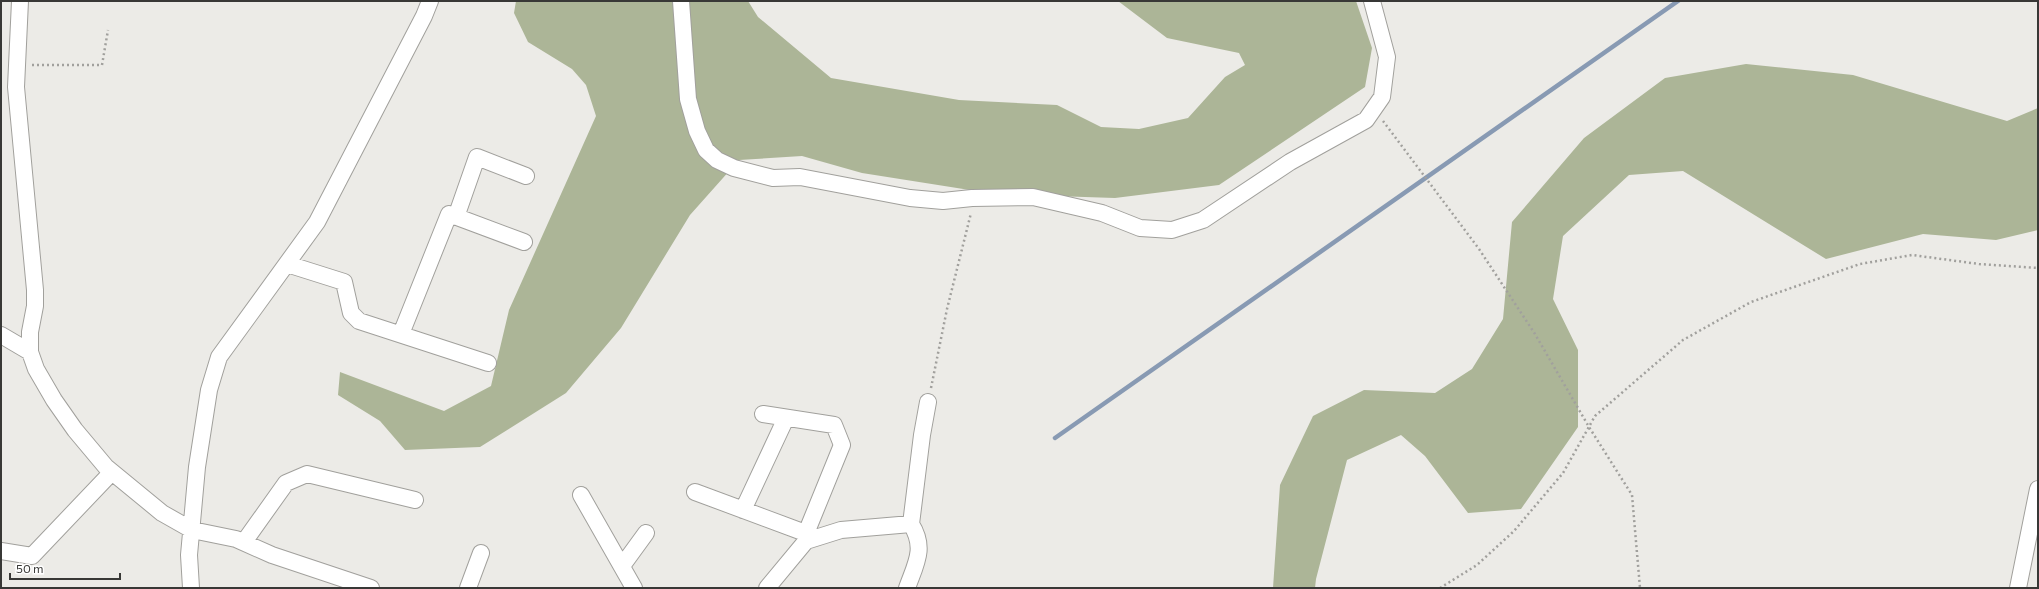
<svg xmlns="http://www.w3.org/2000/svg" width="2039" height="589" viewBox="0 0 2039 589" font-family="Commissioner,sans-serif">
<style>
.forest{fill:#acb597}
.lines{fill:none;stroke-linecap:round;stroke-linejoin:round}
.stream{stroke:#889ab3;stroke-width:4.5}
.minor-casing{stroke:#a1a09c;stroke-width:18}
.path{stroke:#a1a09d;stroke-width:2.5;stroke-dasharray:2 3;stroke-linecap:butt}
.minor{stroke:#fff;stroke-width:16}
</style>
<rect width="100%" height="100%" fill="#ecebe7"/>
<path class="forest" d="M516,1h232l10,16 73,61 128,22 98,5 44,22 38,2 49,-11 37,-41 20,-12 -6,-12 -72,-15 -49,-37h238l16,47 -7,39 -146,98 -104,13 -120,-4 -133,-21 -60,-17 -63,4 -49,55 -69,113 -55,65 -86,54 -75,3 -25,-29 -42,-26 2,-23 104,39 47,-25 18,-76 87,-194 -10,-31 -14,-16 -44,-27 -14,-29z
M1746,64l107,11 154,46 31,-13v122l-42,10 -73,-6 -97,25 -143,-88 -54,4 -66,61 -10,63 25,51v77l-57,82 -53,4 -43,-57 -24,-21 -54,25 -31,119 -1,9h-42l7,-103 33,-69 51,-26 71,3 37,-24 31,-50 9,-97 72,-84 81,-60z"/>
<g class="lines">
<path class="stream" d="M1055,438l623,-437"/>
<g class="minor-casing">
<path id="minor" d="M20,1l-4,86 19,203v16l-5,26v20l6,17 18,31 21,30 31,37 56,46 30,17 44,9 36,16 99,33
M681,1l7,98 9,32 9,19 11,10 17,8 39,10 27,-1 110,21 33,3 29,-3 61,-1 69,16 38,15 32,2 31,-10 87,-58 76,-42 16,-23 5,-40 -15,-56
M456,217l21,-60 49,19
M287,264l57,18 7,31 8,8 129,42
M401,334l48,-120 75,28
M1,335l29,17
M763,414l71,11 8,20 -33,81 -3,15 -39,47
M695,492l113,42
M581,495l53,93
M743,510l43,-92
M911,524l11,-89 6,-33
M806,541l35,-11 70,-6c15,24 5,39 -4,64
M244,542l42,-59 21,-9 108,26
M1,551l31,5 80,-84
M622,566l24,-33
M191,588l-2,-33 8,-88 12,-77 10,-33 98,-135 107,-206 6,-15
M468,588l13,-35
M2018,588l20,-99"/>
</g>
<path class="path" d="M32,65h70l6,-35
M1383,121l96,128 56,85 54,93 43,68 8,93
M931,388l16,-79 24,-96
M1440,588l37,-23 37,-34 49,-58 32,-57 88,-76 68,-38 109,-38 52,-9 67,9 59,4"/>
<use href="#minor" class="minor"/>
</g>
<rect width="2039" height="589" fill="none" stroke="#383836" stroke-width="4"/>
<path d="M10 573v6h110v-6" fill="none" stroke="#383836" stroke-width="2"/>
<text x="16" y="573" font-size="12" fill="#383836" stroke="#ffffff" stroke-width="3" paint-order="stroke">50 m</text>
</svg>
